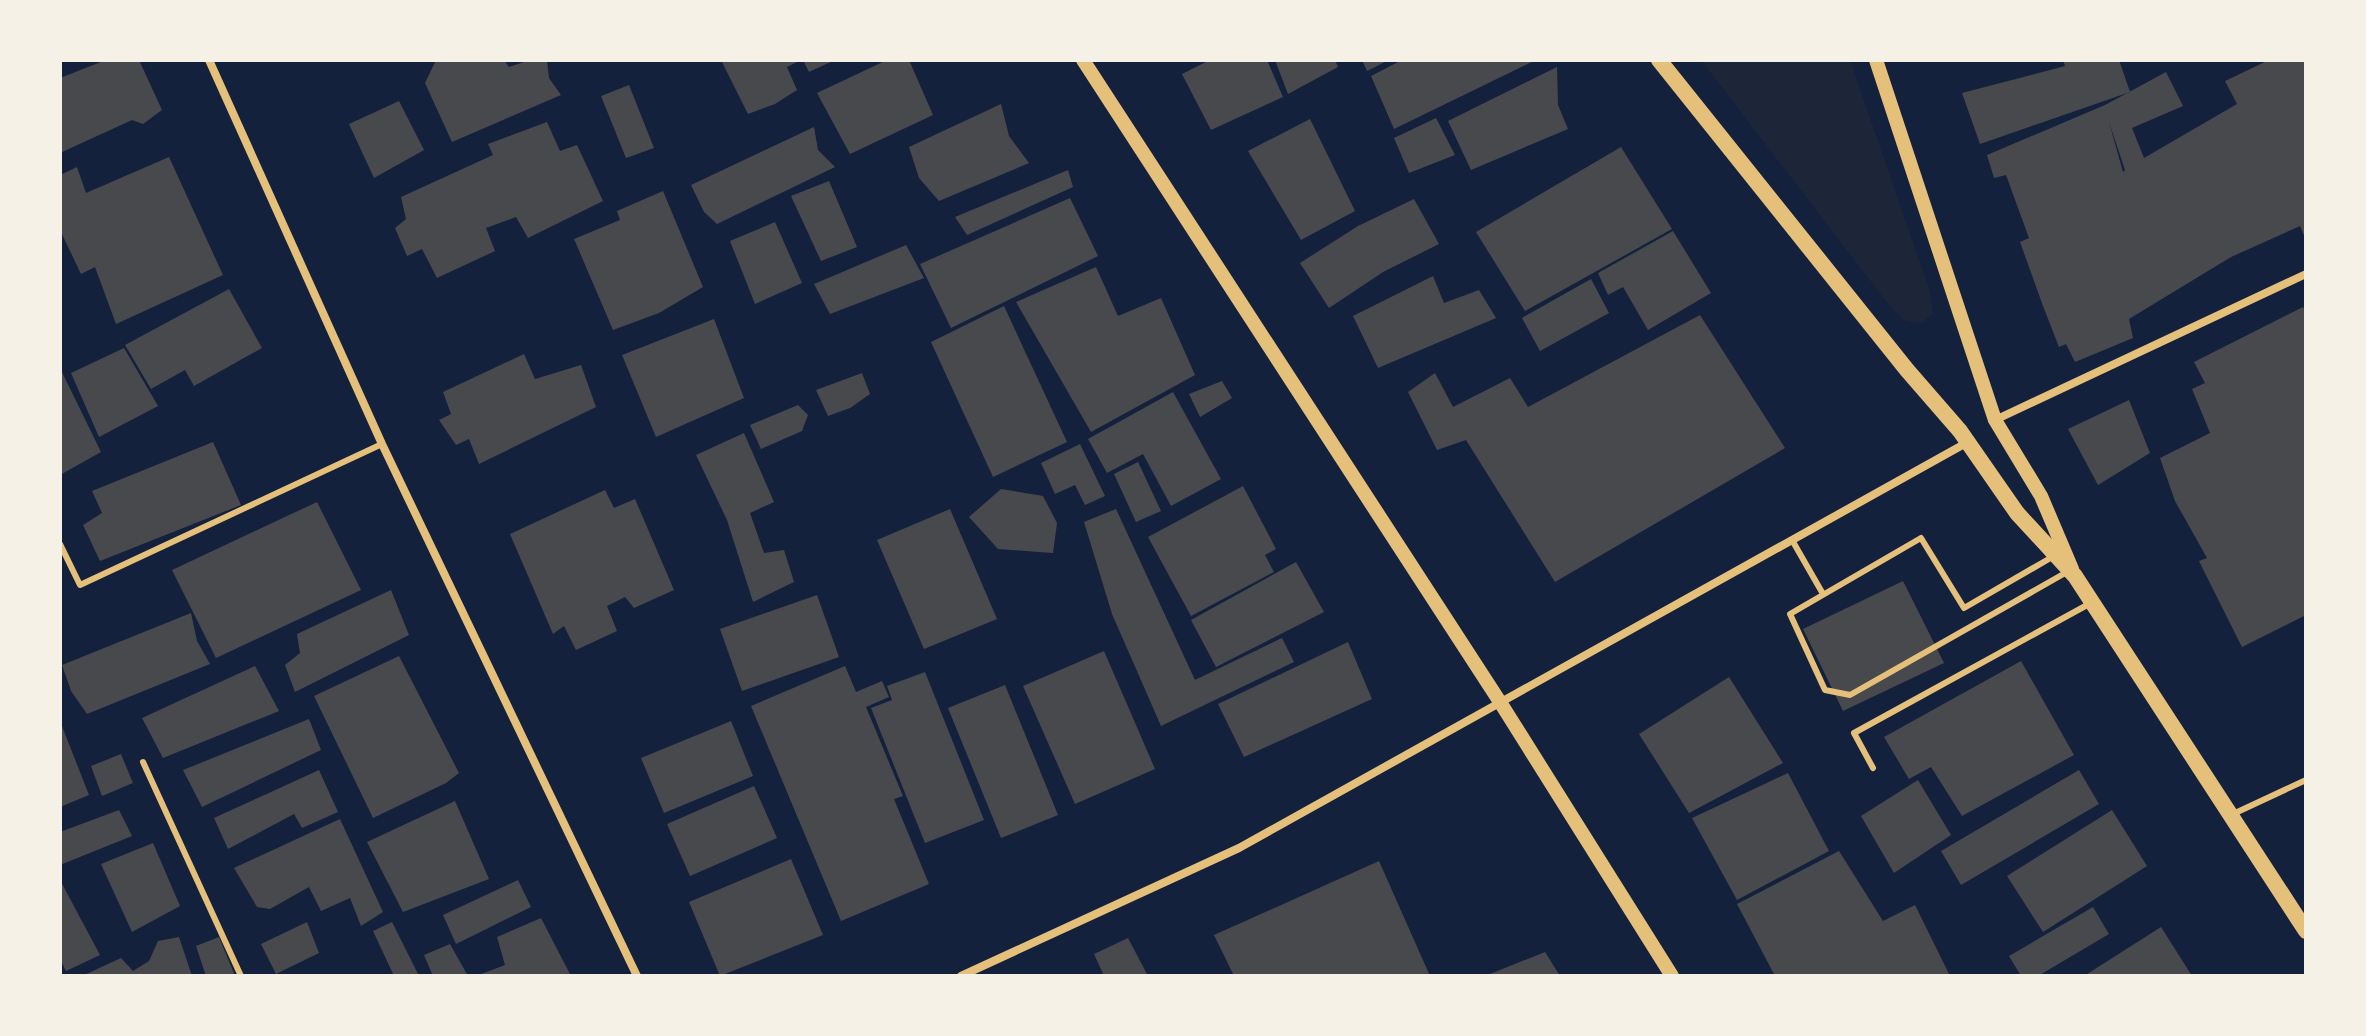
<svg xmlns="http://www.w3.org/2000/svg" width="2366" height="1036" viewBox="0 0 2366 1036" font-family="'PT Sans Narrow',sans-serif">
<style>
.green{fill:#1d2539}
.building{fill:#48494c;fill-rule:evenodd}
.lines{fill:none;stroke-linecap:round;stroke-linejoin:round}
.service{stroke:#e5c07b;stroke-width:6}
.minor{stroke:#e5c07b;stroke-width:8}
.tertiary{stroke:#e5c07b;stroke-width:14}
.secondary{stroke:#e5c07b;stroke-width:16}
</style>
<rect width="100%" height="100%" fill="#14213d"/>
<path class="green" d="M1701,60h149l79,229 4,24 -12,11 -16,-3 -13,-12z"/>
<path class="building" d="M106,60h33l23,50 -19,14 -11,-4 -72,33v-75z
M436,60h68l5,7 21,-7h17l2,18 12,17 -109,47 -27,-59z
M721,60h80l-14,7 10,23 -22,14 -27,10z
M803,60h32l-26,12z
M887,60h22l24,55 -83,39 -33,-61z
M1210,60h57l16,37 -72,33 -29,-56z
M1275,60h60l3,7 -50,27z
M1362,60h27l-22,11z
M1402,60h134l-142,69 -23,-53z
M2063,60h56l11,32 -150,52 -18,-51 103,-27z
M2269,60h37v180l-6,-14 -69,31 -102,62 4,19 -58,24 -9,-18 -7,3 -16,-41 -23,-64 9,-4 -23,-63 -12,3 -7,-23 118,-50 61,-33 17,34 -51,22 12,30 93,-54 -12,-23zM2109,122l16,48 -2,2z
M1557,67l1,38 10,24 -97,41 -23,-49z
M629,85l25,63 -28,10 -25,-62z
M399,101l25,49 -50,28 -25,-54z
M1001,104l8,32 20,27 -90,38 -20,-23 -10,-31z
M1436,118l19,37 -46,18 -15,-35z
M1310,119l45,92 -54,29 -53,-89z
M547,122l13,29 17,-6 26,56 -75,37 -12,-21 -30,11 9,23 -58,27 -15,-29 -15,7 -12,-28 11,-9 -5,-22 92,-42 -5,-11z
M814,127l4,23 17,17 -118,57 -13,-12 -13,-27z
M1621,147l51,82 -147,82 -49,-79z
M169,157l54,118 -107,49 -21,-57 -14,7 -21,-44v-55l17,-8 9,26z
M1068,170l5,17 -106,48 -12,-18z
M829,181l28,66 -36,14 -30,-65z
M663,191l40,96 -44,26 -46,17 -39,-91 46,-19 -3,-9z
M1070,198l28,58 -147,72 -31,-64z
M1414,199l25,45 -56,28 -54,36 -29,-45 58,-37z
M775,222l27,61 -47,21 -25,-63z
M1673,231l38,62 -63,37 -25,-43 -15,8 -10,-22z
M906,245l18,33 -94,36 -16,-30z
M1096,267l22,49 43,-18 34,77 -104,57 -75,-130z
M1433,276l11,27 35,-13 17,28 -118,50 -25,-52z
M1591,279l18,34 -69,38 -18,-33z
M229,289l33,59 -68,38 -9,-16 -34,19 -26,-44z
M1004,306l63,136 -74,35 -62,-135z
M2303,307l3,6v302l-64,32 -43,-86 8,-3 -32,-57 -15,-43 50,-25 -18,-44 13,-6 -11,-21z
M1700,315l85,133 -230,134 -89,-142 -29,10 -29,-58 27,-19 18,34 57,-29 18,29z
M714,319l30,79 -88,39 -34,-82z
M124,348l34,58 -59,31 -28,-64z
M524,354l11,25 46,-14 15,42 -117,57 -10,-25 -13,6 -17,-25 12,-6 -8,-22z
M60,368l41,84 -41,23z
M862,373l8,21 -20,14 -22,8 -12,-26z
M1222,381l10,17 -32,19 -11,-23z
M1173,392l48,87 -50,27 -28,-52 -36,19 -19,-34z
M2129,400l21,53 -52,32 -30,-56z
M798,405l10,10 -6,16 -41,18 -11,-24z
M744,433l30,69 -24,11 14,40 20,-3 10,32 -41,20 -26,-82 -31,-65z
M213,442l28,63 -141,56 -17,-36 19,-12 -10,-22z
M1080,444l25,52 -20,9 -10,-20 -20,9 -14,-31z
M1138,462l23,49 -25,11 -22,-48z
M1243,486l33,63 -11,6 9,17 -83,44 -43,-79z
M1001,489l42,7 14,27 -4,30 -55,-4 -29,-32z
M605,490l9,18 21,-9 39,91 -40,18 -9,-11 -18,9 10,25 -41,19 -12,-24 -11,8 -43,-100z
M317,502l44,88 -145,68 -44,-88z
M950,509l47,110 -73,30 -47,-109z
M1116,509l79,171 87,-42 12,24 -133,64 -49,-112 -28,-92z
M1296,562l28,50 -108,55 -25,-47z
M1903,581l41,82 -101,48 -40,-82z
M391,590l18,45 -114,57 -10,-27 15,-12 -3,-19z
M817,595l22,62 -97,34 -22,-62z
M191,613l6,28 13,23 -123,50 -16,-23 -9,-26z
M1348,642l24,57 -128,58 -26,-53z
M1104,651l51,118 -80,35 -52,-118z
M399,656l60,117 -13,10 -73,35 -59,-122z
M2021,661l53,94 -112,61 -31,-49 -22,12 -25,-42z
M255,666l24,45 -116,47 -21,-40z
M845,666l11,26 26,-11 7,16 -23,10 37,89 -9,3 35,85 -88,37 -90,-215z
M925,672l59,148 -59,23 -54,-135 21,-8 -5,-14z
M1729,677l54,86 -94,50 -50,-79z
M1005,685l53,130 -57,23 -53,-130z
M309,719l12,31 -119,57 -19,-37z
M60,721l29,74 -29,12z
M731,721l22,55 -89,37 -23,-55z
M121,754l12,29 -31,13 -11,-30z
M319,770l19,42 -36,16 -8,-14 -66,35 -14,-31z
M2079,770l20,34 -138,81 -20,-34z
M1788,773l41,78 -92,49 -45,-82z
M1918,780l33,55 -57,38 -33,-57z
M754,786l23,52 -87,38 -23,-52z
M455,801l34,78 -86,33 -36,-70z
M119,810l13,26 -72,29v-33z
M2112,810l35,56 -104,66 -36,-56z
M340,819l43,93 -22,14 -11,-28 -29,13 -12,-24 -39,22 -13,-2 -23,-39z
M153,843l27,63 -48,26 -31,-68z
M1839,851l44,70 32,-16 35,71h-175l-38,-72z
M791,859l32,76 -103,41 -31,-74z
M1379,861l51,115h-196l-20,-41z
M60,880l40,75 -34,16 -6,-12z
M518,880l13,27 -75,37 -13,-29z
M2093,907l16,27 -71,42h-17l-12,-20z
M541,918l30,58h-95l29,-11 -8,-28z
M307,922l12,31 -43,21 -15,-30z
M392,922l27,54h-25l-21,-45z
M2161,927l31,49h-108z
M179,937l13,39h-110l39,-18 12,13 16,-10 9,-20z
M219,937l16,39h-29l-10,-30z
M1128,938l20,38h-44l-10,-22z
M450,944l18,32h-35l-9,-21z
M1545,952l15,24h-75z"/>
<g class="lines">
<path class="service" d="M1792,540l31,54
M60,544l20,41 302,-141
M2054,556l-90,52 -43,-70 -131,76 35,76 25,5 217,-123
M143,762l98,214
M1873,768l-19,-35 235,-129
M2233,814l73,-34"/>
<path class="minor" d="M209,60l173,384 255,532
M1995,420l311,-146
M961,976l278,-128 729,-406"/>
<path class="tertiary" d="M1083,60l417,642 172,274
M1876,60l119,360 46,76 31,73"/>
<path class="secondary" d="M1659,60l248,310 53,61 57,82 58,63 231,355"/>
</g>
<rect width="2366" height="1036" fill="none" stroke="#f6f1e7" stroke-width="124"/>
</svg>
